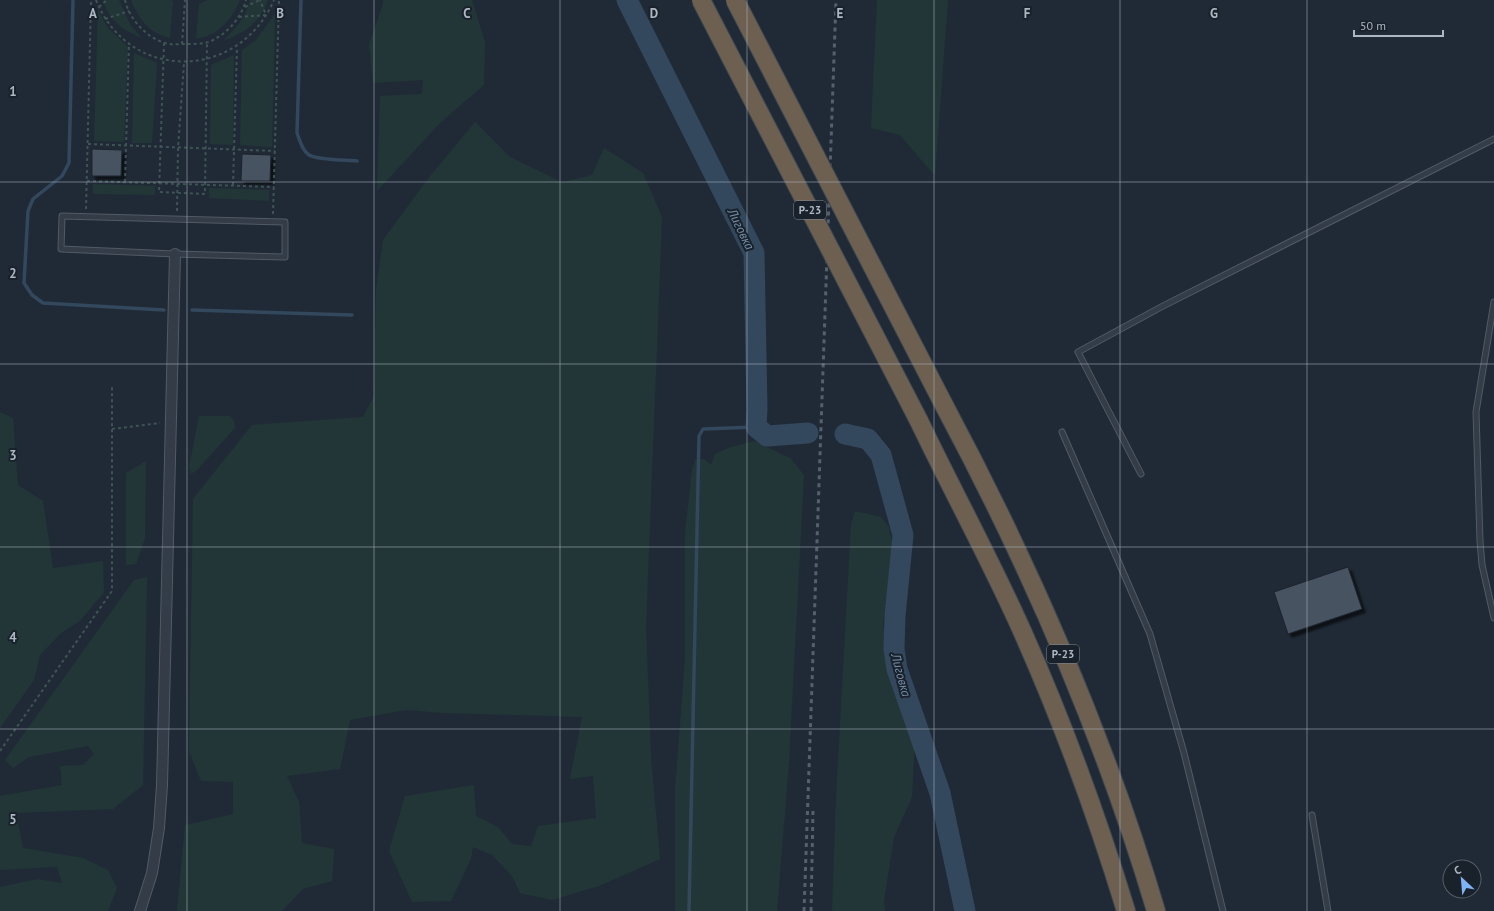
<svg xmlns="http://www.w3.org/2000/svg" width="1494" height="911" viewBox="0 0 1494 911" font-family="'PT Sans',sans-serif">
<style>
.green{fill:#223637}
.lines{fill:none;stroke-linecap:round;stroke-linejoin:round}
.stream{stroke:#33475d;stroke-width:3.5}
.river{stroke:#33475d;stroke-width:21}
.building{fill:#465260;stroke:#1b232d;filter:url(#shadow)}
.lane-casing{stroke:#515a65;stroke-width:7}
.street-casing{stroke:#515a65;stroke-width:12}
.highway-casing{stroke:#3e4751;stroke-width:20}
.path{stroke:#3f5355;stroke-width:2;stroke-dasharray:3 3;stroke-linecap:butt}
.lane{stroke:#333c47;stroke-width:5}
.street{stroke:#333c47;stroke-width:10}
.highway{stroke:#6d6050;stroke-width:18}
.rail{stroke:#55606e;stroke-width:3;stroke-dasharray:4 4;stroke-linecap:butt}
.highway-bridge-casing{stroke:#3e4751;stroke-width:20;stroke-linecap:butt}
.highway-bridge{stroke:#6d6050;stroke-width:18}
.grid{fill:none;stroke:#adb7c4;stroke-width:1;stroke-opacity:0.55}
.labels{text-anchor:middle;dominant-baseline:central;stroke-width:4;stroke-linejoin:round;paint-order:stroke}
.shield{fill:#19212b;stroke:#818a96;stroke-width:1}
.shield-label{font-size:11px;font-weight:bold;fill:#adb7c4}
.water-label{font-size:13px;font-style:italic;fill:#758fab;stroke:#19212b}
.grid-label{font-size:13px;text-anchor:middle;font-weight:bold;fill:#adb7c4;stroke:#19212b;stroke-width:4;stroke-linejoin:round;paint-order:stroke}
</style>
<defs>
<filter id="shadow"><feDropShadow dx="3.5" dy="3.5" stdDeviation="1" flood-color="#0009"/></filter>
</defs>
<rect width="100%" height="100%" fill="#202a36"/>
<path class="green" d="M103,0h16l12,26 11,12c-19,-8 -33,-17 -39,-38z
M131,0h40l2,2 -3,36c-20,-4 -32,-20 -39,-38z
M208,0h32c-9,20 -21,35 -44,39l3,-35z
M250,0h18c-8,23 -24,33 -45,41 14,-14 22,-22 27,-41z
M383,0h89l13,42 -1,43 -44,38 -63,68 3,-95 42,-2 1,-14 -50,3 -4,-38 14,-41z
M877,0h71l-13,176 -35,-41 -29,-7z
M98,9l9,18 21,20 -4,95 -30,-1z
M275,14l-3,133 -32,-2 2,-95 13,-9z
M134,53l23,10 -5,80h-20z
M234,55l-1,90 -23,-1 1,-79z
M475,122l35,35 52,25 30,-7 12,-27 39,25 19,44 -16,409 5,131 9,102 -61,27 -47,14 -32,-7 -8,-17 -20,-21 -19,-8 -2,12 -20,42 -39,1 -23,-51 16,-55 69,-11 2,31 22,11 14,17 19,2 7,-20 58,-8 -3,-42 -23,3 12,-62 -139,-4 -37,-3 -56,10 -10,49 -53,7 12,26 3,41 32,6 -2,32 -29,8 -21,22h-105l8,-86 48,-11v-32l-32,-1 -12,-30 4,-252 59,-74 111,-8 11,-21 2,-106 7,-50 44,-60z
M93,184l62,2v9l-62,-1z
M209,188l60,2v11l-60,-3z
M0,412l13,6 5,67 25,16 10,67 50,-7 1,31 -24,29 -19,12 -21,22 -6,25 -34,48z
M199,416h31l4,5 1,7 -38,42 -6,4 -2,-7z
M754,441l36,17 14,17 -15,287 -12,149h-102v-121l10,-131v-126l7,-63 3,-10 9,-1 7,6 4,-11 16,-7z
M146,461l-1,77 -9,26 -10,1v-92z
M855,511l26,6 8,10 4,20 -4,36 -6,41 5,35 27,80 -3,58 -18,40 -10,64 1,10h-53l4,-113 15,-273z
M147,577l-4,208 -30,24 -97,4 7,35 60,10 25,12 9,18 -9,23h-108v-24l37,-8 25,4 -5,-16 -57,3v-74l62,-11 -2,-19 23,-1 11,-11 -6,-8 -59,11 -16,11 -8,-8 129,-180z"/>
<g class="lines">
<path class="stream" d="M73,0l-4,163 -7,13 -29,23 -5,12 -4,72 8,12 11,8 121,7
M301,0l-4,133c3,8 5,17 12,22 8,5 38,5 48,6
M192,310l160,5
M689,911l10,-475 4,-7 53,-2"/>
<path class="river" d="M627,0l127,253 3,156 -1,18 11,9 41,-3
M845,434l23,5 13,16 22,80 -8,81 -1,33 3,20 43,124 25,118"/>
</g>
<path class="building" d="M92,149l30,1 -1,26h-29z
M242,154l29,1 -1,26h-29z
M1348,567l14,42 -74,25 -14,-42z"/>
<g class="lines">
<g class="lane-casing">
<path id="lane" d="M62,216l223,6v35l-110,-3 -114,-5z
M1494,302l-18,110 4,129 2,24 12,53
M1062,432l88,202 34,119 39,158
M1141,474l-63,-122 85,-46 331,-167
M1312,815l16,96"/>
</g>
<g class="street-casing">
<path id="street" d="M140,911l12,-38 7,-45 3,-43 13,-531"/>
</g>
<g class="highway-casing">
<path id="highway" d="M945,407c86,161 159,329 211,504
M919,421c34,71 72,140 104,212 40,90 74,183 103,278"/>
</g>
<path class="path" d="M96,0c33,83 143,81 178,0
M125,0c4,19 22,38 40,43 7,2 15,1 22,1 8,0 17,0 24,-3 17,-8 30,-23 35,-41
M99,7l8,-7
M245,7l15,-7
M239,17l27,-2 -6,-15
M105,19l24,-8
M164,43l-5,149 46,2 2,-151
M182,44l3,-44
M88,144l187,7
M87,181l187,6
M125,182l4,-138
M233,185l4,-138
M86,209l5,-209
M177,211l1,-63 6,-85
M273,214l6,-214
M112,429l48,-6
M0,751l112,-160v-205"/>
<use href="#lane" class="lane"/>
<use href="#street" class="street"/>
<use href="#highway" class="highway"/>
<path class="rail" d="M804,911l32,-911
M811,911l2,-100"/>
<g class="highway-bridge-casing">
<path id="highway-bridge" d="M701,0l218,421
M735,0l210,407"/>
</g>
<use href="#highway-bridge" class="highway-bridge"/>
</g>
<path class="grid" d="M187,0v911M374,0v911M560,0v911M747,0v911M934,0v911M1120,0v911M1307,0v911M0,182h1494M0,364h1494M0,547h1494M0,729h1494"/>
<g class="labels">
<g class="shield">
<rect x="794" y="201" width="32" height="18" rx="3"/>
<rect x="1047" y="645" width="32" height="18" rx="3"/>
</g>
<g class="shield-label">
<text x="810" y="210">Р-23</text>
<text x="1063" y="654">Р-23</text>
</g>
<g class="water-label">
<text transform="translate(741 229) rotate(64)">Лиговка</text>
<text transform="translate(901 675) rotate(75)">Лиговка</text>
</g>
</g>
<g class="grid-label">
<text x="93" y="18">A</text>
<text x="280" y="18">B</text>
<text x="467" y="18">C</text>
<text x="654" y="18">D</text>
<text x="840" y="18">E</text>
<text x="1027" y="18">F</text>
<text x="1214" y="18">G</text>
<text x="13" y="96">1</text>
<text x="13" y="278">2</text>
<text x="13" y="460">3</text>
<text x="13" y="642">4</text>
<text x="13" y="824">5</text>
</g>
<g transform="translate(1462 879) rotate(334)"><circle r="19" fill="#19212b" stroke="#545d68"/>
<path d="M0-3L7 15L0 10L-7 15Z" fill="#80b3f5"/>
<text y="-6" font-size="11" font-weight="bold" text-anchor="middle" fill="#adb7c4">С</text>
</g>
<path d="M1354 30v6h89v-6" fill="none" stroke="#adb7c4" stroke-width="2"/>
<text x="1360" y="30" font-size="12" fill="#adb7c4" stroke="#19212b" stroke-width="3" paint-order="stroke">50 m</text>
</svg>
